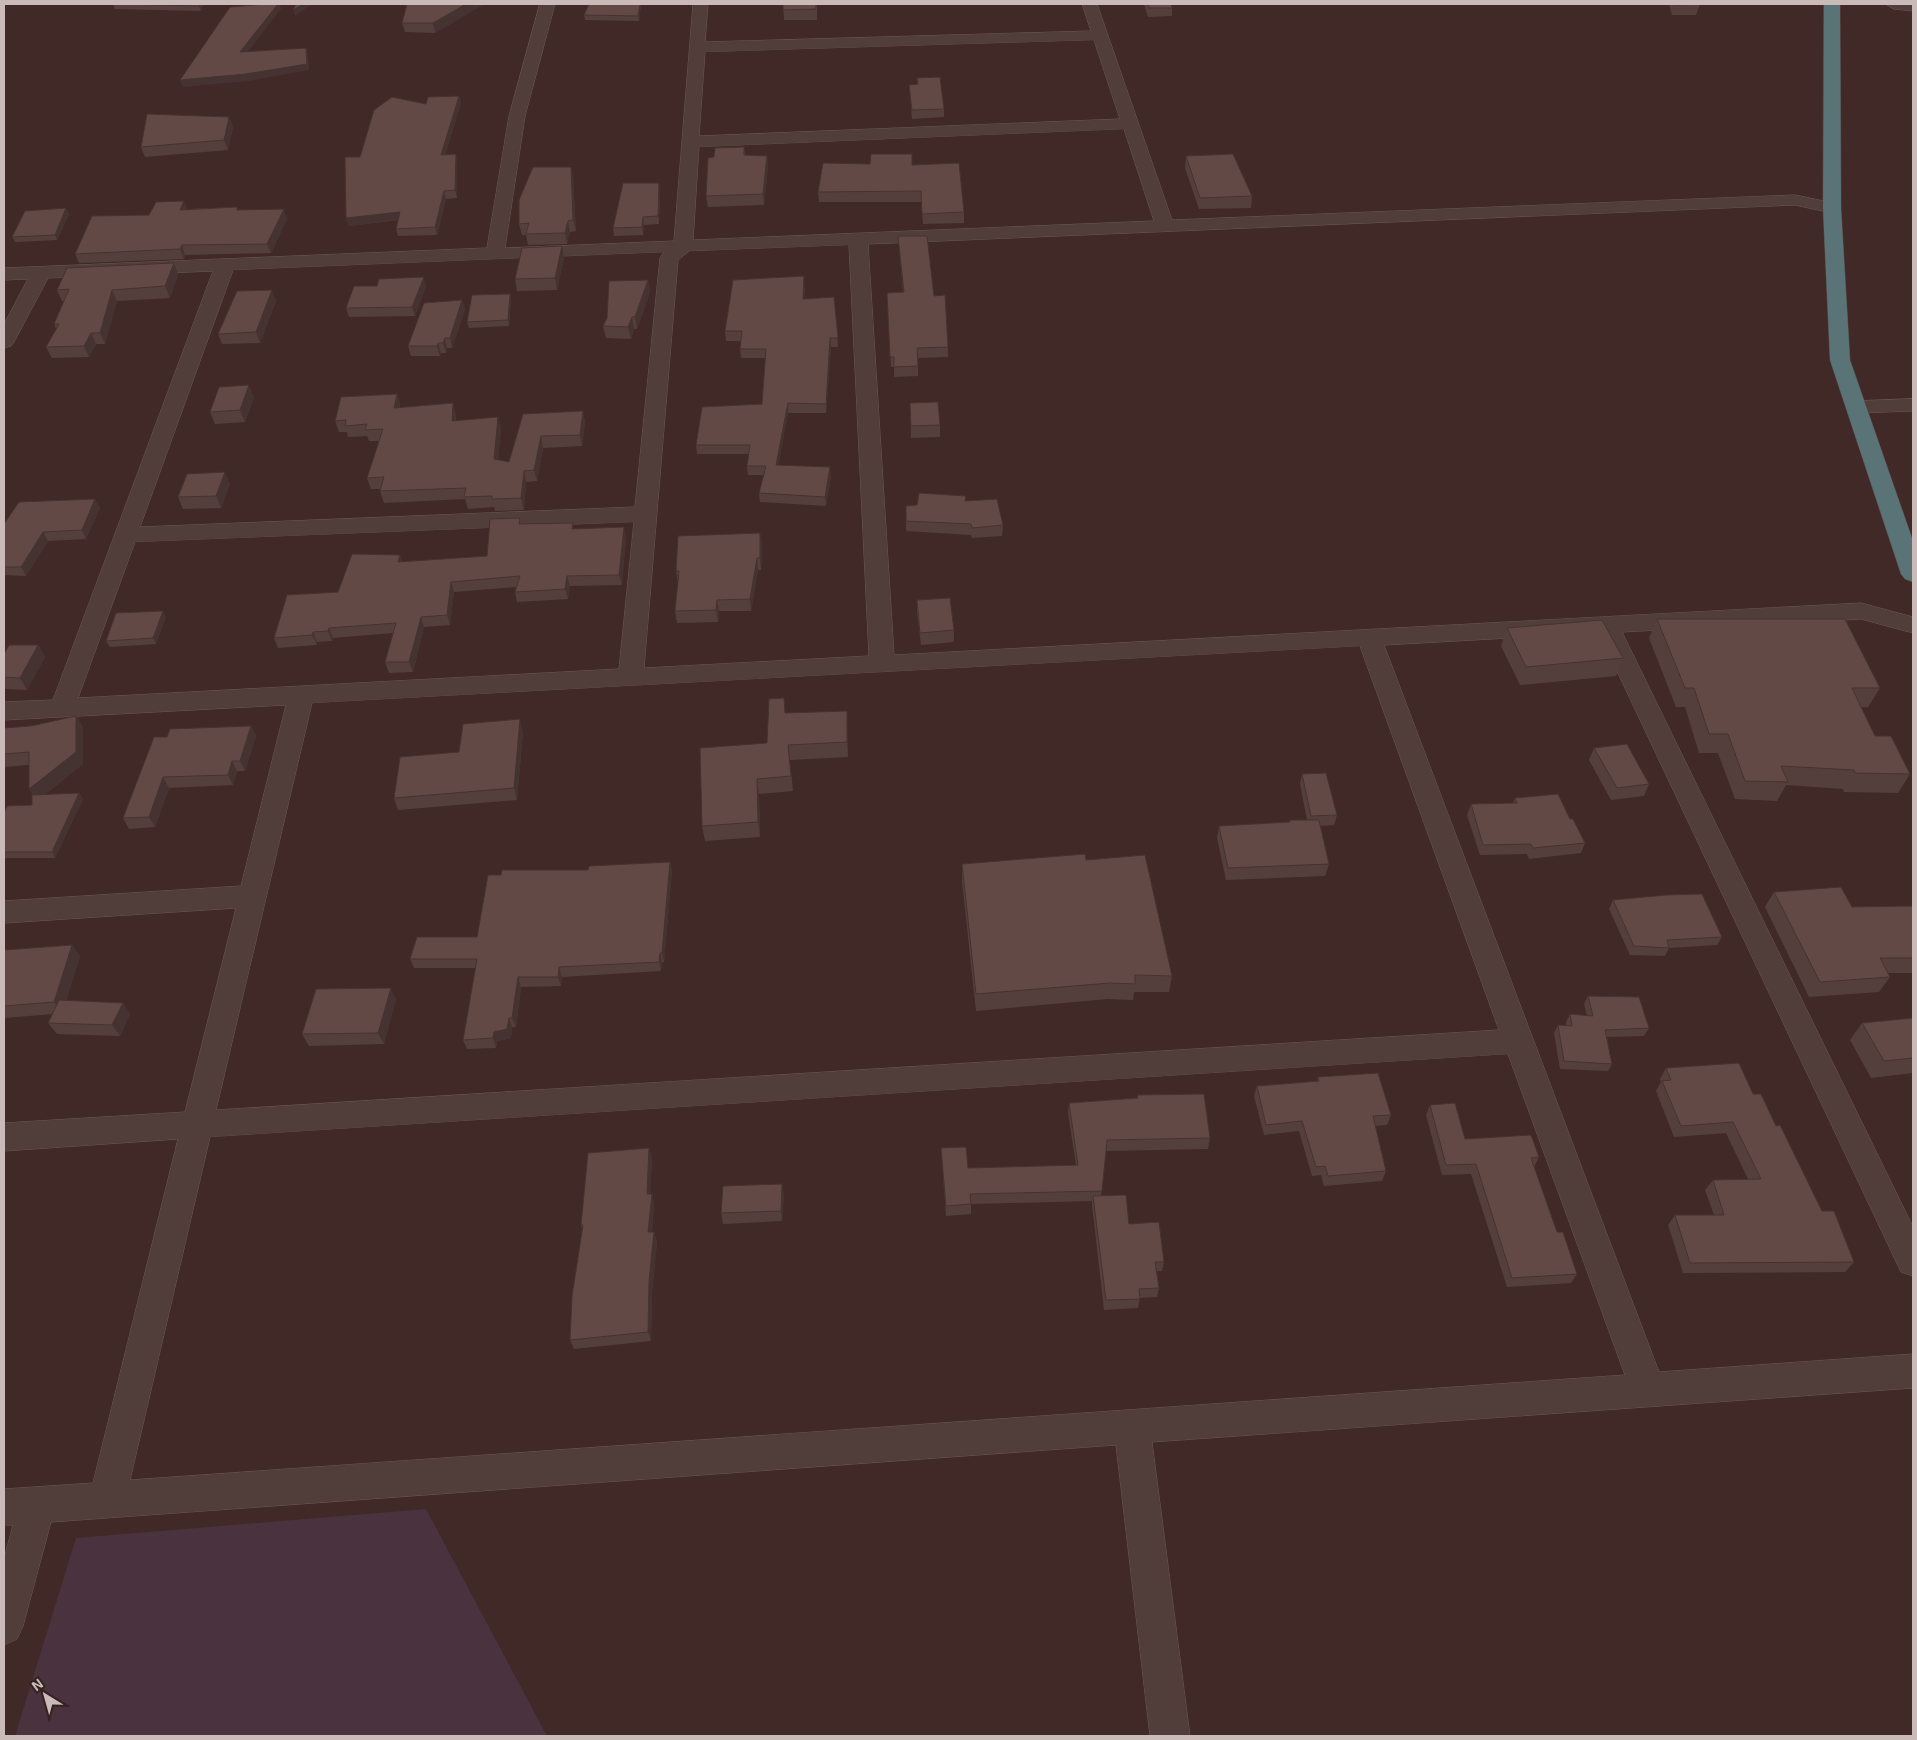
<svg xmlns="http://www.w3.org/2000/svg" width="1917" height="1740" viewBox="0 0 1917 1740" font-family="'Exo 2',sans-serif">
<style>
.green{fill:#4b323f}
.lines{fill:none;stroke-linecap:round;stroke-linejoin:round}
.street-casing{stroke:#6b5956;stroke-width:1}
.highway-casing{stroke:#584543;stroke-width:1}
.street{fill:#513e3b;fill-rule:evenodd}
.highway{fill:#597377;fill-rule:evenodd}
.wall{fill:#553f3c}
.shaded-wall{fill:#453331}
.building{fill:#634946;stroke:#453331}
</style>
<rect width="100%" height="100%" fill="#412927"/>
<path class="green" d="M426,1509l121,227h-532l61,-198z"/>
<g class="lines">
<g class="street-casing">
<path id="street" d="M540,4h15l-30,112 -20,132 169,-7 19,-237h15l-3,38 386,-11 -9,-27h15l75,216 623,-25 43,9 3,4 -3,4 -6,1 -37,-8 -927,39 26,411 967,-52 52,14v16l-52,-14 -239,13 291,595v49l-12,-4 -302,-639 -215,12 275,727 254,-18v34l-761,54 38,294h-40l-34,-291 -1065,77 -28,104 -6,13 -13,6v-86l9,-34h-9v-36l89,-6 85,-344 -174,12v-28l181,-11 51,-204 -232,15v-22l237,-15 45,-181 -282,15v-18l49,-2 160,-429 -165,7 -34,64 -3,4 -7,2v-24l24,-45 -24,1v-12l483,-20 22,-132zM1094,40l26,79 -421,17 6,-84zM1124,129l30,92 -461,19 6,-93zM849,245l20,411 -225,12 34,-408 11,-9zM664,252l-4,6 -25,249 -495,20 93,-257zM634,522l-15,147 -541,29 57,-156zM1360,646l139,384 -1283,80 96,-407zM1508,1054l117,321 -1495,105 80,-343z
M1886,4h27v7l-19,-2z
M1913,399v12l-57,2 -7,-2 -3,-4 3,-4 7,-2z"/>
</g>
<g class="highway-casing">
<path id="highway" d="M1824,4h16l1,204 9,152 63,181v41l-8,-3 -4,-5 -71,-214 -7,-152z"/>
</g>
<use href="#street" class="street"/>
<use href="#highway" class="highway"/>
</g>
<path class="wall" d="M113,4h90l-2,7 -86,-2z
M484,4l-49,29 -30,-1 -3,-9z
M641,4l-2,17 -54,-1 -1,-5z
M783,4h34v16h-33z
M1144,4h27l1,4v8l-24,1z
M1669,4h31l-4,11h-24z
M917,78l27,31v8l-32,2 -3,-34h9z
M459,96l2,7 -16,52 12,6v37l-11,1 -9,36 -39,1 -2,-7 2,-9 -49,6 -3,-8 14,-61z
M229,117l4,10 -5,23 -83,7 -4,-10z
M744,147l1,8 22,1 1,11 -4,38 -56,2 -2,-11 8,-39z
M1186,156l66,40 -1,12 -52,1 -14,-41z
M912,165l52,47v11l-41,1 -2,-22h-102l-1,-10z
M571,167l2,11 3,53 -6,1 -3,12 -39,1 -2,-10h-4l-3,-11z
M660,191l-1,33 -15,1 -1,10 -29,1 -1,-8z
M237,207l1,3 49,9 -16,34 -86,2 -1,4 -105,4 -4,-9 74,-39 38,-6z
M69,214l-12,26 -42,2 -3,-5z
M898,236l36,60 14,51v10l-30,1v18l-24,1v-10h-3l-4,-74h16z
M564,258l-7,32 -40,1 -2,-12z
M174,263l4,11 -8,24 -53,3 -12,43h-9l-7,13 -37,1 -6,-11 10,-18 -2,-5 10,-23h-2l-5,-11z
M648,280l2,12 -13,37h-3l-3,10 -25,-1 -3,-12z
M426,286l-11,30 -66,1 -3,-9z
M805,286l-1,13 30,-2 4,50h-7l-5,66h-38l-10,52 53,11 -5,30 -66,-4 -1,-9 5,-18h-16l-1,-9 2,-12h-52l-1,-9 66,-41 3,-46h-24l-1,-9 1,-8h-15l-1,-10z
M510,294l1,6 -2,26 -40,2 -2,-6z
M462,300l3,10 -13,38h-5l-1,5h-5l-1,3h-29l-3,-10z
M276,301l-16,42 -38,1 -4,-10z
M397,394l3,11v2l56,7v7l45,7 -3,32 11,2 14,-48 60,-3 2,11 -3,24 -39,2 -6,33 -11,1 -2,28 -29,1 -1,-4 -26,2 -3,-10 -81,4 -4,-12v-2h-9l-4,-11 12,-37h-10l-2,-5 -19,1 -1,-5h-8l-4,-11z
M254,397l-9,25 -30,2 -5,-12z
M910,403l30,22v12l-29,1z
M230,484l-9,24 -38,1 -5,-12z
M966,496v5l37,24 -1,11 -30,2 -1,-3 -65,-4v-25l11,-1z
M100,508l-14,31 -38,2 -22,35 -22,-1v-51z
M522,524l52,5 52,8 -4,48 -52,1 -2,13 -51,3 -2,-10 1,-5 -62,5 -4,33 -26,2 -11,45 -24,1 -4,-11 8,-29 -60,5 -1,3 -15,1v3l-39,3 -4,-10 64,-46 65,-30 84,-6z
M760,533l2,12 -1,25h-3l-7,41h-32l-1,11 -41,1 -2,-12 3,-28 -2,-12z
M917,600l37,30v12l-33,3 -4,-33z
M166,617l-10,27 -46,3 -4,-6z
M1657,619l223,69 -12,19h-7l14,29 35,38 -12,19 -54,-1 -1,-3 -57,-4 -9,16 -42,-2 -17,-46h-19l-14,-46h-9l-27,-69z
M1507,628l116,30 -7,18 -96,9 -19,-39z
M38,645l7,12 -18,33 -23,-1v-35z
M786,713l62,13v31l-58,3 3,31 -34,3 1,43 -55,4 -3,-15 65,-83z
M76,716l7,12v36l-39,31 35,-2 4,6 -28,59h-51v-45l28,-8 1,-10 -4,-6v-24l-25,2v-39l27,-2z
M251,726l5,10 -11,35h-8l-4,14 -64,3 -14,39 -26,2 -6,-11 44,-81z
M523,731l-6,69 -119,10 -4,-12 65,-46z
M1594,748l55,36 -5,12 -33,4 -22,-40z
M1302,774l35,41 -3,10 -14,1 9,38 -4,12 -99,4 -9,-42 2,-12 70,-4 1,-2h17l-7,-36z
M1515,798l55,21 15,24 -4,10 -52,6 -2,-5 -47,1 -13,-40 4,-11 42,-1z
M1086,860l86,116 -3,16h-35l-1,8 -25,-1 -132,12 -14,-130v-17z
M670,862l2,9 -8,91h-2l-1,9 -99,6 -1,9 -40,1 -5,40h-4l-1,11 -14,3 -1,7 -29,1 -4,-9 13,-72h-62l-4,-9 67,-22 24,-62 87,-5z
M1774,892l78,15 61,-1v67h-25l2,4 -11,15 -70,5 -44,-90z
M1613,900l109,37 -5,8 -48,3 -4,8 -35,-1 -21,-46z
M72,945l8,11 -14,45 57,2 7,11 -10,22 -63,-2 -9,-11 5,-9 -49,4v-68z
M1588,996l61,32 -5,8 -37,1 5,27 -4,7 -48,-2 -6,-36 4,-8 8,1v-4l4,-8 17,2 -3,-12z
M396,999l-12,45 -75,2 -7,-12z
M1913,1018v55l-42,5 -21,-38 12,-17z
M1666,1068l87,26 23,32 46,85 32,51 -9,10 -162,1 -15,-48 7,-10h39l-9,-25 8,-10 35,-1 -22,-46 -52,4 -18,-46 5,-9 -1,-3z
M1318,1077l73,38 -4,10 -12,1 11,45 -4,10 -58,5 -3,-11 -9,1 -13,-45 -35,4 -10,-39 3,-10 60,-5z
M1137,1095l73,43 -2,11 -102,2 -5,45 63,66 -2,9h-5l2,17 -2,9 -17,1 -2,10 -34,2 -12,-105v-4l-121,3v10l-25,2 -5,-68 27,20 108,-3 -8,-52 1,-10 68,-5z
M1430,1105l35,34 74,18 -5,10 23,65 20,42 -6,9 -64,4 -36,-113 -29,1 -16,-60z
M649,1148l3,10 -2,36h2l2,10 -2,28h2l3,10 -5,50 -1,49 -77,8 -4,-9 12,-111 -1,-4z
M784,1194l-2,27 -59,3 -2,-11z"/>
<path class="shaded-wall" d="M200,4h3l-2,7 -2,-5z
M278,4h2l1,5 -39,50 -2,-7z
M303,4h9l-17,12 -2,-6z
M466,4h18l-49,29 -2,-10z
M640,4h1l-2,17 -1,-5z
M306,48l2,7 1,15 -60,11 -66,6 -3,-7z
M459,96l2,7 -18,59 -2,-7z
M229,117l4,10 -5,23 -4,-10z
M456,154l1,7v37l-2,-8z
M767,156l1,11 -4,38 -1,-11z
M571,167l2,11 3,53 -3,-11z
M659,183l1,8 -1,33 -1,-8z
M444,191l2,8 -9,36 -2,-8z
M184,201l4,9h-8z
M66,208l3,6 -12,26 -2,-5z
M284,209l3,10 -16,34 -4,-9z
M400,212l2,7 -53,7 -3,-8z
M643,217l1,8 -1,10 -1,-8z
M568,221l2,11 -3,12 -2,-11z
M182,245l3,10 -1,4 -4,-10z
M562,246l2,12 -7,32 -2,-12z
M174,263l4,11 -8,24 -5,-12z
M804,276l1,10 -1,22 -1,-9z
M424,277l2,9 -11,30 -3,-9z
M648,280l2,12 -13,37 -2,-12z
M112,290l5,11 -12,43 -5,-11z
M272,290l4,11 -16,42 -4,-11z
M510,294l1,6 -2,26 -1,-6z
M462,300l3,10 -13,38 -2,-10z
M632,317l2,12 -3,10 -3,-12z
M91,333l5,11 -7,13 -5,-11z
M445,338l2,10 -1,5 -3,-10z
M830,338l1,9 -5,66v-9z
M438,343l3,10 -1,3 -3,-10z
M249,385l5,12 -9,25 -5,-12z
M397,394l3,11 -2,14 -4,-11z
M453,403l3,11 -1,19 -3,-12z
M788,403v10l-11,61 -1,-9z
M583,411l2,11 -3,24 -2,-11z
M498,417l3,11 -4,43 -3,-12z
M541,436l2,12 -6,33 -3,-11z
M830,467l1,9 -5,30 -1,-9z
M524,471l2,11 -2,28 -3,-12z
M225,472l5,12 -9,24 -5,-12z
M95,499l5,9 -14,31 -4,-9z
M624,527l2,10 -4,48 -3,-10z
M43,532l5,9 -22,35 -5,-9z
M760,533l2,12 -1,25 -1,-12z
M400,555l4,10 -6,-3z
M757,558l1,12 -7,41 -1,-12z
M567,576l3,10 -2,13 -3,-10z
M451,582l3,10 -4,33 -3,-10z
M717,600l2,11 -1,11 -2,-12z
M163,611l3,6 -10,27 -3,-6z
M421,617l3,10 -11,45 -4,-10z
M329,628l4,10 -1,3 -4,-10z
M313,632l4,10v3l-5,-10z
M38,645l7,12 -18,33 -7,-12z
M847,711l1,15v31l-1,-15z
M76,716l7,12v36l-47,37 -7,-12z
M520,719l3,12 -6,69 -3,-12z
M251,726l5,10 -11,35 -5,-10z
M232,761l5,10 -4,14 -5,-10z
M163,777l6,11 -14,39 -6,-10z
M757,779l2,15 1,43 -2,-15z
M79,793l4,6 -28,59 -3,-6z
M670,862l2,9 -8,91 -2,-9z
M72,945l8,11 -18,57 -8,-11z
M660,953l2,9 -1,9 -2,-9z
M559,967l3,10 -1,9 -3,-9z
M518,977l3,10 -5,40 -4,-9z
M391,988l5,11 -12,45 -6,-11z
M123,1003l7,11 -10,22 -8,-11z
M509,1018l3,9 -1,11 -14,3 -1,7 -3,-10 1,-6z
M649,1148l3,10 -2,46 -3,-10z
M782,1184l2,10 -2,27 -1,-10z
M652,1194l2,10 -3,38 -3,-10z
M654,1232l3,10 -5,50 -1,49 -3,-9 1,-50z"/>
<path class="building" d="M123,4h77l-1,2z
M266,4h12l-38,48 66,-4 1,16 -61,10 -66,6 50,-73z
M296,4h7l-10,6z
M407,4h59l-33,19h-31z
M589,4h51l-2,12 -54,-1z
M783,4h33v5l-33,1z
M1148,4h23l1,4h-23z
M1675,4h25l-25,1z
M940,77l4,32 -32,1 -3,-25 9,-1 -1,-6z
M459,96l-18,59 15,-1 -1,36 -11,1 -9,36 -39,2 4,-17 -54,6 -1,-61h15l14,-47 18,-13 34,7 2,-7z
M147,114l82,3 -5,23 -83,7z
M744,147v8l23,1 -4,38 -57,2 2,-38 6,-1 1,-9z
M871,154h41v11l47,-2 5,49 -42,2 -1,-23 -103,1 5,-29 47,1z
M1233,154l19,42 -52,2 -14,-42z
M533,167h38l2,53 -5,1 -3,12 -39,1 3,-11 -10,1v-24z
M623,183h36l-1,33 -15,1 -1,10 -29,1z
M184,201l-4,9 57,-3v3l47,-1 -17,35 -85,1 -2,4 -105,5 17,-38 57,-1 7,-13z
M66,208l-11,27 -43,2 13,-26z
M898,236h29l7,60 11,-1 3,52 -31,1 1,18 -24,1v-10h-4l-3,-64 17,-1z
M562,246l-7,32 -40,1 7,-31z
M174,263l-9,23 -53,4 -12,43h-9l-7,13 -38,1 13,-23h-5l15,-35 -12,1 10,-22z
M804,276l-1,23 31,-2 4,41h-8l-4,66 -38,-1 -12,62 54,2 -5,30 -66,-4 7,-27h-19l3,-21h-54l6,-38 60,-3 4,-55h-26l2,-18h-17l8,-51z
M424,277l-12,30 -66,1 8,-22h23l2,-7z
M648,280l-13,37h-3l-4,10 -25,-1 4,-8 2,-37z
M272,290l-16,42 -38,2 19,-43z
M510,294l-2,26 -41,2 5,-27z
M462,300l-12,38h-5l-2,5h-5l-1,3h-29l16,-43z
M249,385l-9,25 -30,2 9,-25z
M397,394l-3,14 59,-5 -1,18 46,-4 -4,42 15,3 14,-48 60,-3 -3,24 -39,1 -7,34 -10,1 -3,27 -29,1v-3l-28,1 2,-9 -86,3 4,-14 -17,1 16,-49 -18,1 2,-6 -22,2 1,-6 -11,1 6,-24z
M938,402l2,23 -29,1 -1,-23z
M225,472l-9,24 -38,1 9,-23z
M919,493l47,3 -1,5 32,-2 6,26 -31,3 -1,-4 -65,-3v-15l11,-1z
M95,499l-13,31 -39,2 -22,35h-17v-43l15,-22z
M520,518l-1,6 54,-1 -1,6 52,-2 -5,48 -52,1 -2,13 -50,3 5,-16 -69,6 -4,33 -26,2 -12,45h-24l11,-39 -67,5 -1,3 -15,1 -1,3 -38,3 13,-43 51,-3 14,-38 48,1 -2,7 89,-6 3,-37z
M760,533v25h-3l-7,41 -33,1 -1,10 -41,1 4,-40h-3l2,-35z
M950,598l4,32 -34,3 -3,-33z
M163,611l-10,27 -47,3 10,-28z
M1657,619h188l35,69h-28l23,48h16l19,38 -55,-1 -1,-3 -73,-4 7,16 -43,-1 -17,-47h-19l-15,-46h-9z
M1602,620l21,38 -97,9 -19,-39z
M9,645h29l-18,33 -16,-1v-23z
M784,698l1,15 62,-2v31l-59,3 3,31 -34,3 1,43 -56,4 -2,-78 67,-5 2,-44z
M76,716v36l-47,37v-37l-25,2v-26l27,-2z
M520,719l-6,69 -120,10 6,-41 59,-5 4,-28z
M251,726l-11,35h-8l-4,14 -65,2 -14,40 -26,1 31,-81h13l3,-8z
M1627,744l22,40 -32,4 -23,-40z
M1326,773l11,42 -26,1 -9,-42z
M79,793l-27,59h-48v-39l3,-7 25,-1v-10z
M1558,794l12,25h3l12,24 -52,5 -2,-4 -48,1 -12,-41 46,-1 -2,-5z
M1290,820h29l10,44 -101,4 -9,-42 71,-4z
M1085,854l1,6 59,-5 27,121 -37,-1v9l-25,-1 -134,11 -14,-130z
M670,862l-8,91h-2l-1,9 -100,5 -1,10h-40l-6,41h-3l-2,11 -13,3 -1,6 -30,2 14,-81h-67l7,-22h60l11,-62h13l1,-5h86l1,-4z
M1841,887l11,20 61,-1v52h-33l10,19 -70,5 -46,-90z
M1702,894l20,43 -55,3 2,8 -35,-2 -21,-46 53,-5z
M72,945l-18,57 -50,4v-56z
M391,988l-13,45 -76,1 14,-45z
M1588,996l51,1 10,31 -44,2 7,34 -48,-3 -6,-36 14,1 -2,-12 23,2z
M59,1000l64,3 -11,22 -64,-2z
M1913,1018v40l-29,3 -22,-38z
M1739,1063l14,31h8l15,32 4,-1 42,86h12l20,51 -164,1 -15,-48h49l-11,-35 48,-1 -28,-57 -52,4 -19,-45 9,-1 -5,-12z
M1378,1073l13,42 -18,1 13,55 -58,5 -3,-10 -9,1 -14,-46 -36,4 -9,-39 62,-5 -1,-4z
M1204,1094l6,44 -103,2 -5,51 -132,3 1,10 -25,2 -5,-58 25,-1 2,21 110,-3 -9,-62 69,-5 -1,-3z
M1455,1103l10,36 66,-4 8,22 -8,1 26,74h6l14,42 -65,4 -36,-114 -30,1 -16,-60z
M649,1148l-2,46h5l-4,38h6l-5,50 -1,50 -78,8 2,-44 11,-71h-2l7,-72z
M782,1184l-1,27 -60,2 2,-27z
M1126,1195l3,29 30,-2 5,40h-9l4,26 -20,1 1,10 -34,1 -13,-104z"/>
<rect width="1917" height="1740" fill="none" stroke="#cbbbb8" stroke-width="10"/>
<g transform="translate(45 1695) rotate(323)" stroke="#362220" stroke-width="4" paint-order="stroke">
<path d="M0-4L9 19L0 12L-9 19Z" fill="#cbbbb8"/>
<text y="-8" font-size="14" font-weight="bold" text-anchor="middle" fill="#cbbbb8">N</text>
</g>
</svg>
